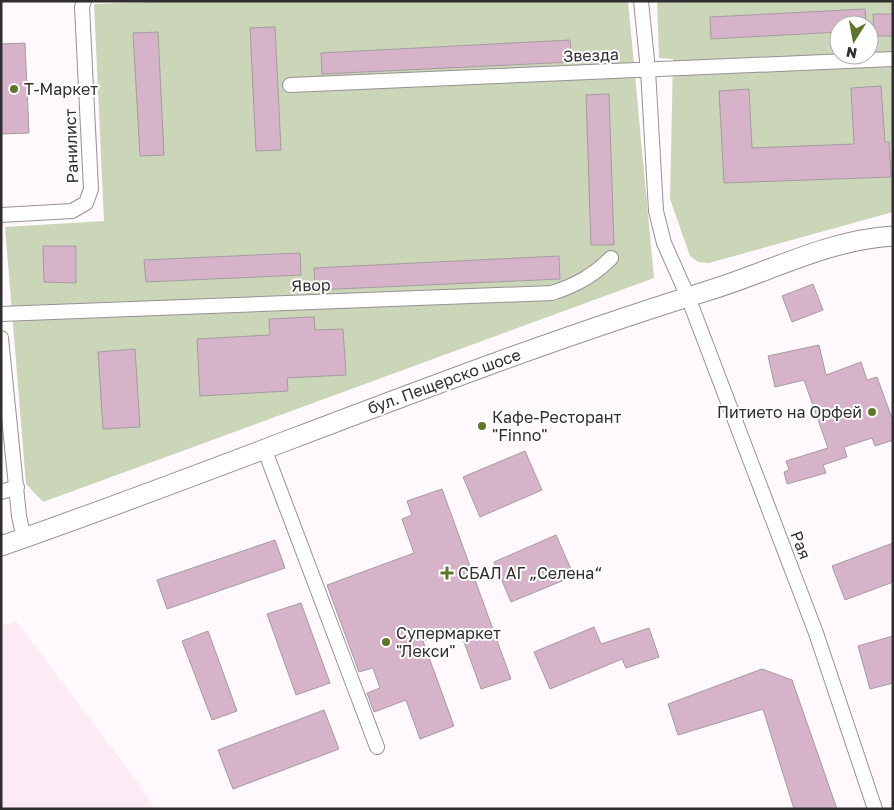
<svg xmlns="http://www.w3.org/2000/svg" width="894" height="810" viewBox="0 0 894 810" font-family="'Golos Text',sans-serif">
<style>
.built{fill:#fbebf5}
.green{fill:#cad6b7;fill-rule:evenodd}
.building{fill:#d7b3ca;stroke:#a49ba0}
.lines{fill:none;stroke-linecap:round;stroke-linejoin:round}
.street-casing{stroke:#989095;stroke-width:16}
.secondary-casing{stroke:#989095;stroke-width:21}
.street{stroke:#fff;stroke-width:14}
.secondary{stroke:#fff;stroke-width:19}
.poi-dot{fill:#5d7629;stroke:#fff;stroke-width:2}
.labels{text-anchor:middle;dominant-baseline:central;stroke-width:4;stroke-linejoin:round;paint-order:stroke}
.street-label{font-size:16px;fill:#302d2f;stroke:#fff}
.poi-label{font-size:16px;fill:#302d2f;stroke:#fff;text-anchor:start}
</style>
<rect width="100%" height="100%" fill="#fff9fd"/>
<path class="built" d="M16,621l117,155 22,33h-154v-183z"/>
<path class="green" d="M181,1h447l26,277 -611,224 -17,-18 -21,-257 99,-6 -10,-217z
M657,1h236v211l-184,51 -11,-1 -8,-6 -20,-57 3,-140 -14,-1zM839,25h30v30h-30z"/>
<path class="building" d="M865,9l1,16h-27v7l-128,7 -1,-22z
M873,14h20v22h-19z
M275,27l6,123 -25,1 -6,-123z
M158,32l6,123 -24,1 -7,-123z
M570,40l2,22 -250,12 -1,-21z
M25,43l4,90 -28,1v-90z
M881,86l4,56h4l2,35 -167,6 -5,-92 30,-2 3,59 102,-4 -3,-56z
M609,94l5,151h-23l-5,-150z
M43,246h33v37l-32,-1z
M300,253l1,22 -155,7 -2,-22z
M559,256l1,23 -245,11 -1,-22z
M813,284l10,26 -31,12 -10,-26z
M314,317l1,13 28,-1 3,46 -59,3 1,13 -88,5 -3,-57 73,-4 -1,-16z
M819,345l7,30 35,-13 6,18 10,-3 16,44v19l-18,6 -3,-8 -28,9 3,10 -24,8 3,8 -39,11 -3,-12 5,-2 -3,-9 42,-13 -24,-68 -29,7 -7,-31z
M135,349l5,78 -37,2 -5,-77z
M525,451l17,39 -62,27 -17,-40z
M442,489l69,190 -30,10 -22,-61 -36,13 31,85 -34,13 -14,-39 -32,12 -7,-19 13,-5 -7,-20 -14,4 -32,-87 87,-32 -12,-34 10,-4 -5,-14z
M556,535l18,41 -63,26 -17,-40z
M275,540l10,28 -118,41 -10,-29z
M893,543v39l-48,18 -13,-34z
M301,603l29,80 -34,12 -29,-81z
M594,627l7,17 48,-16 10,29 -33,11 -4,-9 -72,30 -16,-37z
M208,631l29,80 -25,9 -30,-79z
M893,636v47l-23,6 -12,-43z
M762,669l30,11 45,129h-43l-31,-100 -85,26 -10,-31z
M324,710l15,39 -106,40 -15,-39z"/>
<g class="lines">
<g class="street-casing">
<path id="street" d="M641,1l7,69 8,141 8,32 24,54 128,336 59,176
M290,85l603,-26
M1,215l71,-4 14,-8 5,-14 -9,-182 2,-6
M1,314l551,-21c24,-8 41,-17 59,-35
M1,338l18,178 5,23
M264,448l113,299
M1,492l16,-5"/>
</g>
<g class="secondary-casing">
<path id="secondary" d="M1,546c237,-82 467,-181 706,-255 63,-19 120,-51 186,-55"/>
</g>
<use href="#street" class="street"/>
<use href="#secondary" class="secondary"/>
</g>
<g class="poi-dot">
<circle cx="14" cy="89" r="5"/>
<circle cx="872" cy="412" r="5"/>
<circle cx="482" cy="426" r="5"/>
<path d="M444.5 565.5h5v5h5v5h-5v5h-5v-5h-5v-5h5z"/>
<circle cx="386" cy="642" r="5"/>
</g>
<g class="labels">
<g class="street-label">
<text transform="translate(591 55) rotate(-2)">Звезда</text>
<text transform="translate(71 146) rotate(-92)">Ранилист</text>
<text transform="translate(311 285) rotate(-2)">Явор</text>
<text transform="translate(444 381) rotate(-20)">бул. Пещерско шосе</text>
<text transform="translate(801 545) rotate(69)">Рая</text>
</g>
<g class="poi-label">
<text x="24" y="89">Т-Маркет</text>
<text x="862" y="412" text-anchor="end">Питието на Орфей</text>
<text x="492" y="417">Кафе-Ресторант<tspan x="492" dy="18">"Finno"</tspan></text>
<text x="458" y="573">СБАЛ АГ „Селена“</text>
<text x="396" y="633">Супермаркет<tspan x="396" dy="18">"Лекси"</tspan></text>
</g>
</g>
<rect width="894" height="810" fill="none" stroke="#302d2f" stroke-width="5"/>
<g transform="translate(854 40) rotate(191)"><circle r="24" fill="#ffffff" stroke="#acabac"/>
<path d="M0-4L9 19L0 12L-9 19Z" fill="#5d7629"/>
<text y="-8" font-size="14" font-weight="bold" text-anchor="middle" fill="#302d2f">N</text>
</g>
</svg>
